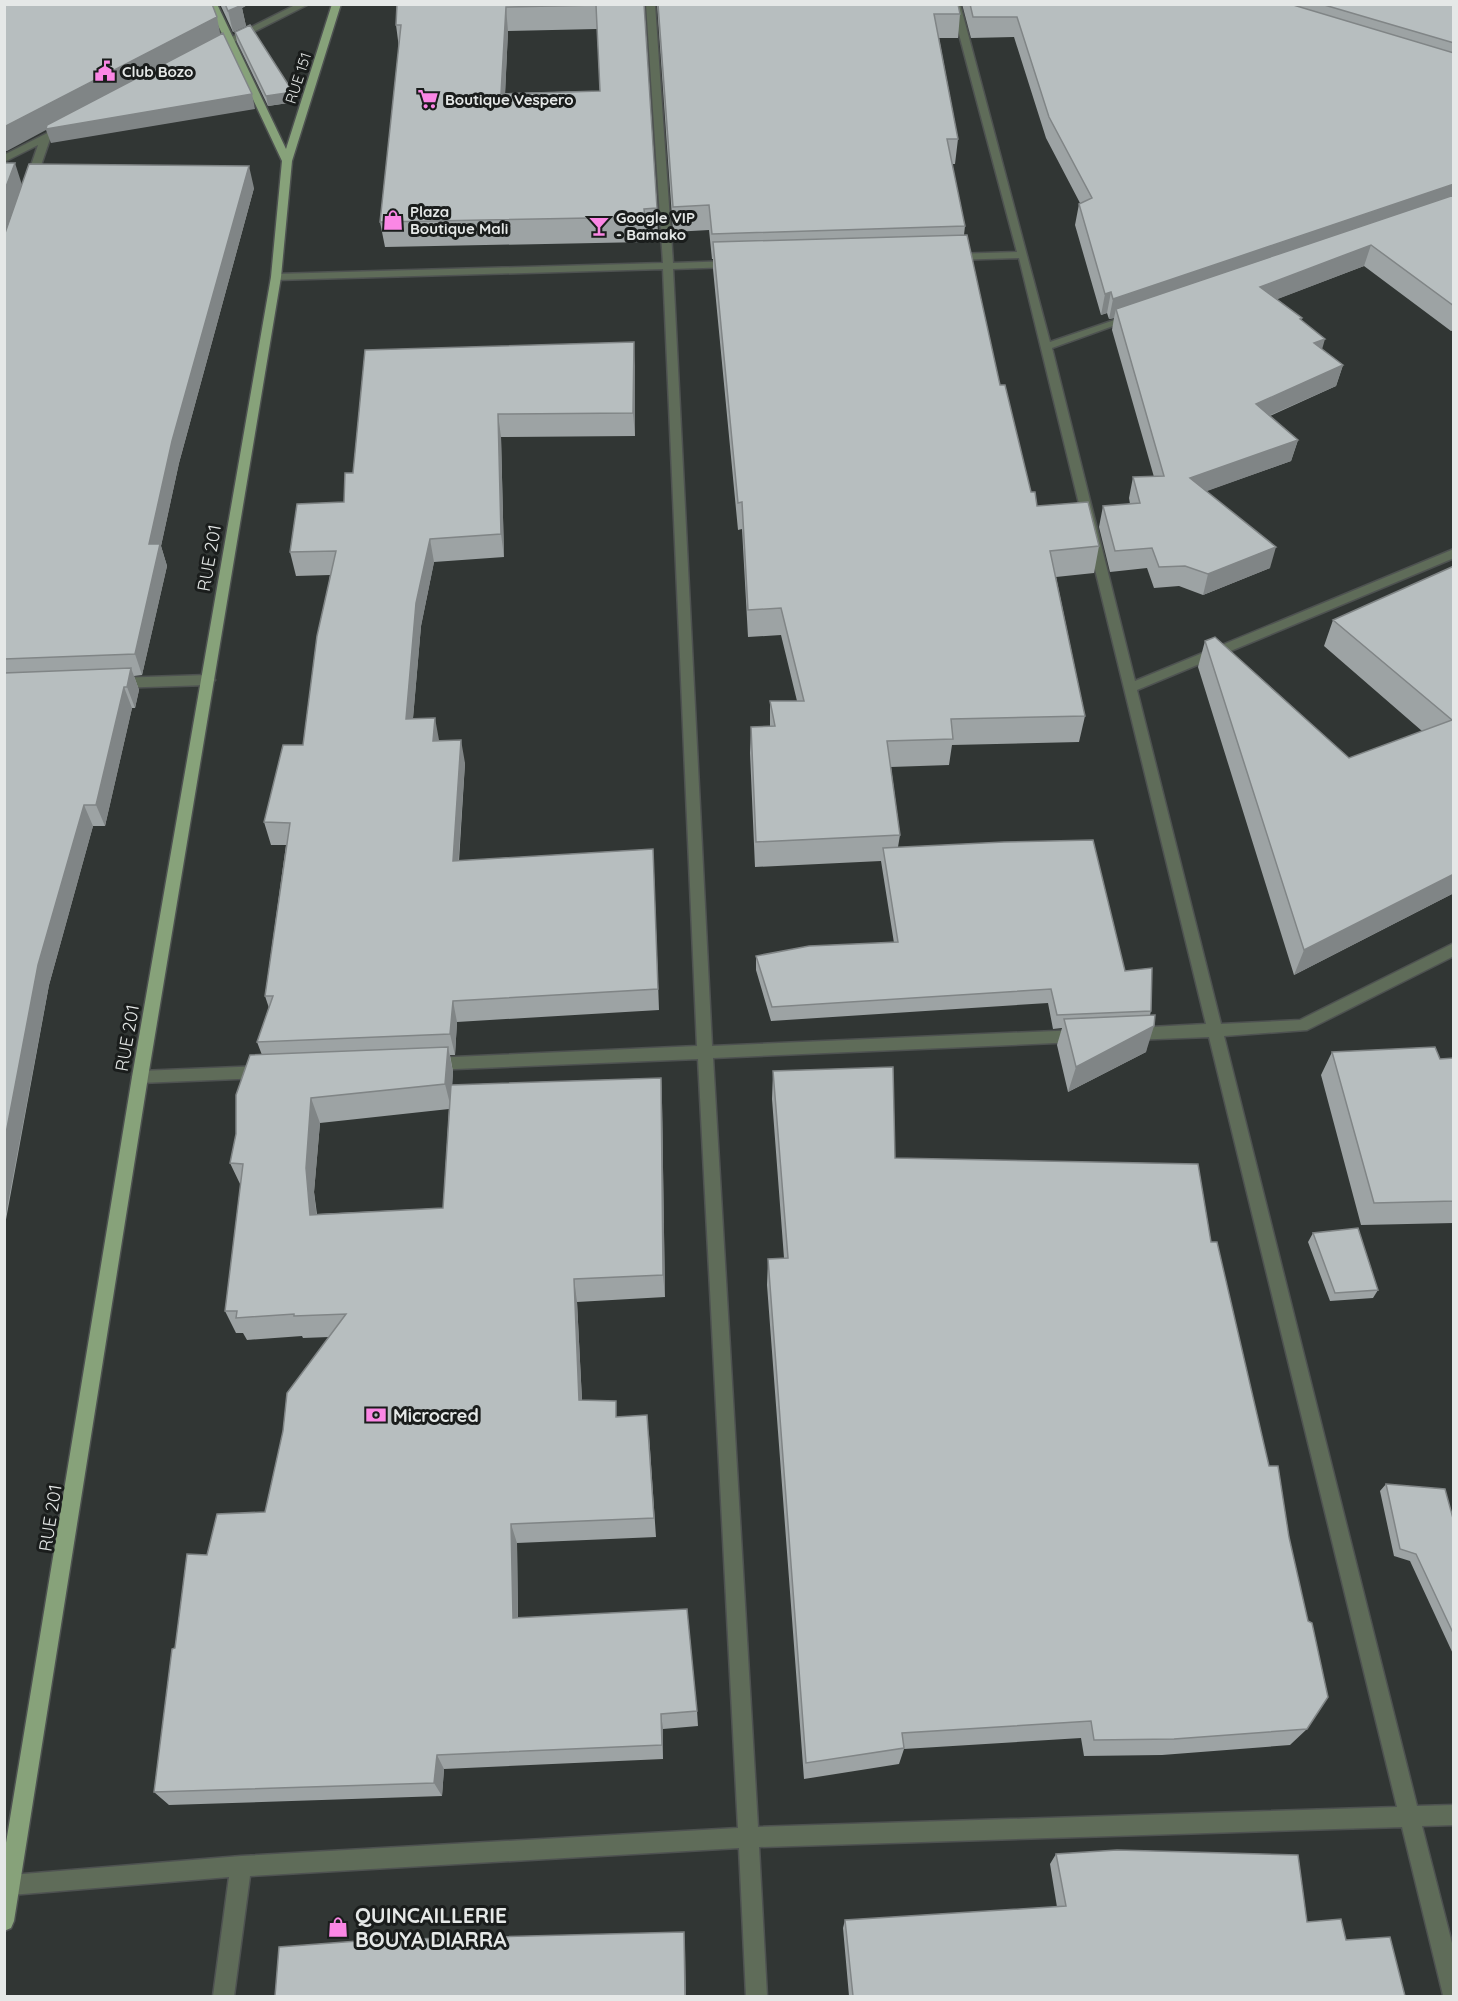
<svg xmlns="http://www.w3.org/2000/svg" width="1458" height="2001" viewBox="0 0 1458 2001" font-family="Quicksand,sans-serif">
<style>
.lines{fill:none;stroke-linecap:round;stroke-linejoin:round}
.minor-casing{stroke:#4e5251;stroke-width:3}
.major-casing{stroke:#4e5251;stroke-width:3}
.minor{fill:#5f6c59;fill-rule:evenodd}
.major{fill:#87a27a;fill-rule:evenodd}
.wall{fill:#9da3a4;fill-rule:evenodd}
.shaded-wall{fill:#808586}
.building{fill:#b7bebf;stroke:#808586;stroke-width:1.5;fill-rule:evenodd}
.labels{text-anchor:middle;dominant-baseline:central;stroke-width:6;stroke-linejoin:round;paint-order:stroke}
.far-poi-label{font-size:15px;font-weight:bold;fill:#e5e8e7;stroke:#1a1d1c;text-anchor:start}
.far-street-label{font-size:15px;fill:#e5e8e7;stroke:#1a1d1c}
.street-label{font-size:18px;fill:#e5e8e7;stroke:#1a1d1c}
.poi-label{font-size:18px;font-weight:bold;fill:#e5e8e7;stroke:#1a1d1c;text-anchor:start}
.near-poi-label{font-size:21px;font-weight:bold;fill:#e5e8e7;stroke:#1a1d1c;text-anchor:start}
</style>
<rect width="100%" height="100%" fill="#313634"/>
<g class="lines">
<g class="minor-casing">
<path id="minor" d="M297,4h12l-89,45 -8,-2z
M646,4h9l18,259 59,-2 5,3 -5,3 -59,2 39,777 366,-16 5,2 3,4 -3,4 -5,2 -365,16 45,769 639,-20 -188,-770 -77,3 -5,-2 -3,-4 3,-4 5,-2 74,-4 -187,-766 -65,2 -5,-3 5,-3 63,-2 -66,-248h9l90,338 79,-27h8l1,2 -86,31 83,333 319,-132v9l-317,132 84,334 79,-4 154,-77v13l-147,74 -83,6 193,770 37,-1v20l-32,1 32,125v45l-11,-1 -41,-168 -643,20 8,149h-21l-7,-148 -489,28 -16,120h-21l16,-119 -218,18 -7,-3v-14l7,-3 230,-19 497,-28 -40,-769 -267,11 -5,-1 -3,-5 3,-5 5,-1 266,-12 -34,-777 -387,11 -5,-3 5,-3 387,-11z
M65,124l3,1v4l-18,10 -15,44 -9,2 -1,-2 13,-38 -34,17v-7z
M208,675l7,5 -7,5 -93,3 -7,-5 7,-5z
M263,1066l5,1 3,5 -3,5 -5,1 -123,5 -5,-1 -3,-5 3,-5 5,-1z"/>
</g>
<g class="major-casing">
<path id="major" d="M208,4h9l69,145 46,-145h9l-49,157 -11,116 -133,800 -134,844 -3,7 -7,3v-76l128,-778 139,-800 11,-116z"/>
</g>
<use href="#minor" class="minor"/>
<use href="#major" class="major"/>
</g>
<path class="wall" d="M220,4h29l-7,4 4,18 -13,6z
M397,4h247l14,229 -13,1 1,8 -261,5 -5,-25 19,-174 -3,-23zM597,29l3,62 -95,2 3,-62z
M657,4h301l2,10 -2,24h-19l19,101 -3,25h-3l13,62 -1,9 36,150 31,107 6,14 62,40 -5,27 -38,4 29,139 -6,26 -127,3 -3,20 -58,2 9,68 -2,12 227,124 26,40 -1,4 -4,37 -78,40 -11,-47 5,-17 -9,1 -5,-26 -277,18 -15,-51v-14l138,-13 -13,-82 -126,6 -5,-114 1,-26 19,-1v-25h27l-16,-66 -33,2 -6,-108 -4,1 -25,-261v-10h-1l-3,-29 -36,2z
M962,4h492v326l-3,1 -87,-65 -87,33 25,19 -1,2 21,29 21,16 -7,21 -66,30 28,24 -7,21 -85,30 64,77 -67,27 -24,-9 -25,2 -7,-20 -37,4 -11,-45 4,-21 27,-2 -1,-6 4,-21h21l-42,-147 2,-12 -5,1 -2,-6 -6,2 -26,-90 4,-21 1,-1 -34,-65 -32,-101 -43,1z
M235,32l60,70 -27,4 -31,-64z
M254,188l-75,275 -18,83 6,20 -25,109 -8,1 5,14 -4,18h-3l-27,118h-12l-44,159 -44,240 -1,-989z
M365,350l270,16v70l-134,1 3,120 -70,5 -13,64 -8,92 52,45 -6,98 195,11 5,138 -202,12 -2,33h-5l3,17 -1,13 209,-7 1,24 3,195 -88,5 5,98 36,17 31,18 7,102 -139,6 1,74 179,94 1,15 -35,3v30l-219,10 -2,27 -273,9 -15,-13 21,-144 32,-93 58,-43 64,-175 -26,1 -1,-2 -55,4 -4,-7h-7l-11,-22 16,-125 -11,-23 32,-108 -5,-13 12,-34 -4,-12 21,-151h-15l-7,-23 39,-77 27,-170 -34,1 -6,-24 54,-50 9,-29zM449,1109l-6,99 -126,6 -3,-22 6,-69z
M1454,566v327l-160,82 -96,-308 7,-26 144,117 73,-27 -98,-85 9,-26z
M1332,1052l108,7 14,-1v165l-93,2 -40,-150z
M773,1071l122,87 316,84 96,487 -17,16 -128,10 -78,1 -3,-18 -177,11 -5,15 -95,15 -37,-494 1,-26 16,-1 -12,-159z
M1313,1233l65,57 -5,8 -43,3 -22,-59z
M1386,1484l68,38v134l-44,-95 -16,-5 -14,-65z
M1056,1854l251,68 39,18 59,56h-556l-6,-68 2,-8 212,-13 -7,-43z"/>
<path class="shaded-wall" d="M235,4h14l-7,4 4,18 -13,6 -5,-21z
M506,7l2,24 -4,87 -3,-24z
M217,17l4,21 31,56 3,15 -204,34 -5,-13 -39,21h-3v-24z
M293,92l2,10 -27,4 -2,-10z
M15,163l7,22 -18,50v-43z
M249,166l5,22 -75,275 -18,83 6,20 -25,109 -7,-21 14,-110 23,-103z
M1454,184l-1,18 -337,107 -2,9 -5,1 4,-20z
M1371,245l-7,21 -110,42 6,-21z
M1111,292l-4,21 -6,2 4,-21z
M1325,339l-6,21 -5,-17z
M634,342l1,24v70l-2,-23z
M1343,365l-7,21 -86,38 6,-20z
M498,414l3,23 3,120 -3,-23z
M1298,440l-7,21 -106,38 5,-21z
M430,539l4,23 -13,64 -10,115 -5,-22 10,-116z
M1276,547l-6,21 -67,27 5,-21z
M131,668l8,22 -4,18 -8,-21z
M124,687l8,21 -27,118 -9,-21z
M435,718l4,22 -1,24 -5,-23z
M461,740l4,23 -8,120 -4,-22z
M84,805l9,21 -44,159 -45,240v-81l34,-179z
M1454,874v19l-160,82 10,-25z
M453,1001l4,21 -2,33 -5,-21z
M1154,1026l-8,26 -78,40 8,-25z
M448,1047l5,25 -2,36 -6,-24z
M661,1078l1,24 3,195 -2,-22z
M311,1098l9,25 -6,69 5,46 -9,-23 -4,-47z
M574,1279l3,23 6,119 -4,-21z
M511,1524l6,19 1,91 -5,-16z
M661,1714l2,15v30l-1,-14z
M437,1755l7,14 -2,27 -8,-13z
M684,1932l1,10 1,54h-1z"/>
<path class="building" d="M4,4h208l5,13 -213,110z
M225,4h16l1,1 -14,6z
M397,4h247l13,204 -13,1 1,8 -265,5 21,-197h-5zM596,5l4,86 -99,3 5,-87z
M658,4h300l2,10h-26l24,125h-11l18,87 -253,8 -3,-29 -36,2z
M970,4h320l164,49v131l-341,115 -2,-7 -6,2 -26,-90 13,-6 -43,-81 -32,-100h-44z
M1321,4h133v39z
M250,25l43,67 -27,4 -31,-64z
M223,33l29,61 -206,35 1,-4z
M4,163h11l-11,29z
M29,164l220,2 -77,275 -23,103h11l-25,110 -131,5v-423z
M1454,195v111l-83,-61 -111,42 42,31 -2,1 25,20 -11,4 29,22 -87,39 42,36 -108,38 86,69 -68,27 -23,-8 -26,1 -7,-19 -37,3 -12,-45 37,-3 -7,-26 31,-1 -48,-167z
M967,235l33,150h5l26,107h4l2,14 51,-4 11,44 -49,5 35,165 -134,3 2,20 -66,2 13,94 -144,7 -5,-115 24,-1 -5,-25h34l-23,-93 -33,2 -6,-108 -4,1 -25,-261z
M634,342l-1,71 -135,1 3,120 -71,5 -14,64 -10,116 29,-1 -2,23 28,-1 -8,121 200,-12 5,140 -205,12 -3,33 -193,8 16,-46h-8l25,-173 -26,-1 19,-77h20l14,-109 19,-85 -46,1 7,-48 47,-2 1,-29h8l12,-123z
M1454,566v308l-150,76 -99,-309 10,-4 134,121 103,-38 -119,-100z
M131,668l-4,19h-3l-28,118h-12l-46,160 -34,179v-471z
M1093,840l32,131 27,-3 -1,43 -94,4 -6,-26 -279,18 -16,-51 53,-10 89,-4 -15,-94 121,-6z
M1155,1015l-1,11 -78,41 -12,-48z
M448,1047l-3,37 -134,14 -5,70 4,47 133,-7 8,-123 210,-7 2,197 -89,4 5,121 37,1v16l31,-2 7,103 -143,6 2,94 174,-9 10,102 -36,3 1,31 -225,10 -3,28 -280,9 18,-143 3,-1 12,-94 20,1 10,-41 48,-2 18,-81 4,-38 59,-79 -52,2v-2l-58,4 1,-7h-12l18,-147 -13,-1 6,-29v-39l14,-40z
M1435,1047l5,12 14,-1v143l-80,2 -42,-151z
M893,1067l2,91 303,6 13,78h6l52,224h9l11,71 19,84 4,2 16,74 -21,32 -133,10 -80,1 -3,-19 -189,12 2,15 -98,15 -38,-504 20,-1 -15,-187z
M1358,1228l20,62 -43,3 -22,-60z
M1386,1484l59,5 9,33v113l-38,-81 -16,-5z
M1117,1850l181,5 9,67 34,-3 5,21 44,-3 15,59h-552l-8,-76 221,-14 -10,-52z
M684,1932l1,64h-410l4,-49 92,-7z"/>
<defs>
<g id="civic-bare" transform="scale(1.62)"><path d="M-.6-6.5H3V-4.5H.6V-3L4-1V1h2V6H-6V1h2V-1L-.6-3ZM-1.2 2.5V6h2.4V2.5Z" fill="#fb87e5" stroke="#1a1d1c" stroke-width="2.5" paint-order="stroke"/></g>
<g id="supermarket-bare" transform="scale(1.62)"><path d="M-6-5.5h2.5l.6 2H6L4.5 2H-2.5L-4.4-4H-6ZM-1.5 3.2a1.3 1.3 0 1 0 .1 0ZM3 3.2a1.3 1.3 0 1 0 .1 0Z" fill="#fb87e5" stroke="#1a1d1c" stroke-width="2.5" paint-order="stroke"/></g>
<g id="shop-bare" transform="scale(1.62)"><path d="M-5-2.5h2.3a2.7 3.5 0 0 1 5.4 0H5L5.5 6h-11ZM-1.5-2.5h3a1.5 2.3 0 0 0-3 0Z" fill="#fb87e5" stroke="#1a1d1c" stroke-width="2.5" paint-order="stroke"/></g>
<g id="bar-bare" transform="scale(1.62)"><path d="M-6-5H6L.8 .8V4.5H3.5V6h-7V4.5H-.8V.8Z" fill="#fb87e5" stroke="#1a1d1c" stroke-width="2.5" paint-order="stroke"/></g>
<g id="bank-bare" transform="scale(1.62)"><path d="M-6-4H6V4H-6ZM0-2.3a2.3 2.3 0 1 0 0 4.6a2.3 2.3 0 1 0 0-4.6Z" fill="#fb87e5" stroke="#1a1d1c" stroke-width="2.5" paint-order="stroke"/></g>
</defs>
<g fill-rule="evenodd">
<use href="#civic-bare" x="105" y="71"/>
<use href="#supermarket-bare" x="428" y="99"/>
<use href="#shop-bare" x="393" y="220"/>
<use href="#bar-bare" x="599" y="226"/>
<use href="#bank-bare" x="376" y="1415"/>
<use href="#shop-bare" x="338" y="1927"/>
</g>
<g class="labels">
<g class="far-poi-label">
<text x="122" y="71">Club Bozo</text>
<text x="445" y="99">Boutique Vespero</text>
<text x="410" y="211">Plaza<tspan x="410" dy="17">Boutique Mali</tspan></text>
<text x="616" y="217">Google VIP<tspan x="616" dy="17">- Bamako</tspan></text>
</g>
<g class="far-street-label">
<text transform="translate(298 78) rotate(-72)">RUE 151</text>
</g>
<g class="street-label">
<text transform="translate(209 558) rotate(-80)">RUE 201</text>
<text transform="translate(127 1038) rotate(-80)">RUE 201</text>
<text transform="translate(50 1518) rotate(-81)">RUE 201</text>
</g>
<g class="poi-label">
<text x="393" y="1415">Microcred</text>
</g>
<g class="near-poi-label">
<text x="355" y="1915">QUINCAILLERIE<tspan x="355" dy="24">BOUYA DIARRA</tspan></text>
</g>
</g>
<rect width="1458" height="2001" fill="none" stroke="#e5e8e7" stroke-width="12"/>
</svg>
